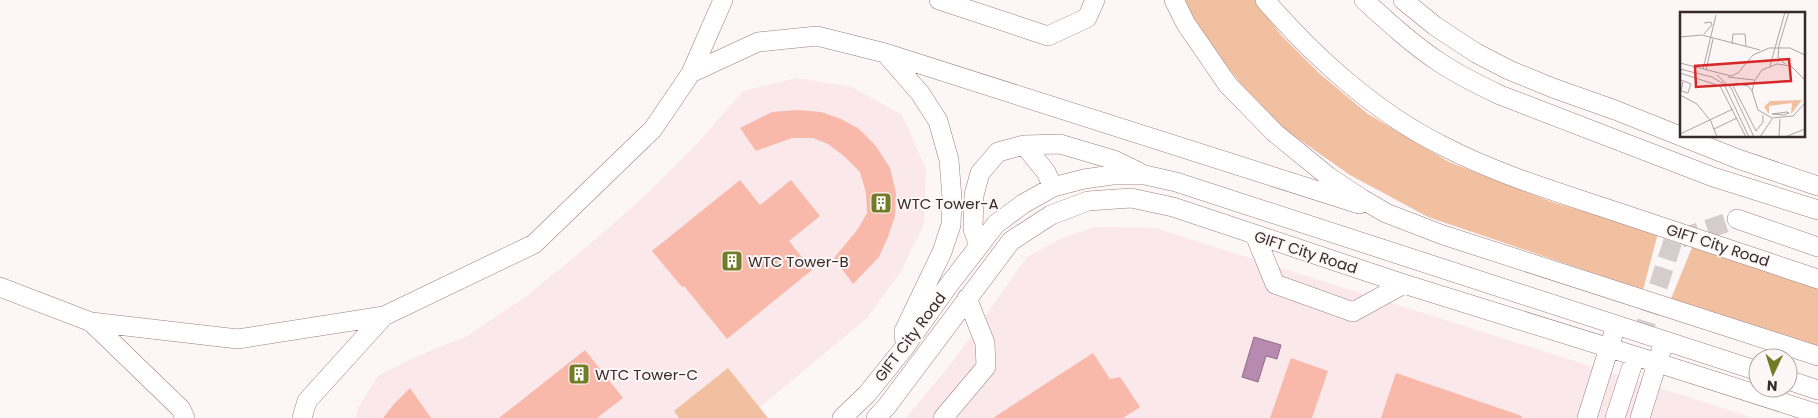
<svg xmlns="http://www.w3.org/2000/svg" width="1818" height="418" viewBox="0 0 1818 418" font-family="Poppins,sans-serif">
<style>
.built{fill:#fae8ea}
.green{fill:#f1c0a1}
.water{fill:#b78ab1;stroke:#906d89}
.building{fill:#f9b9aa}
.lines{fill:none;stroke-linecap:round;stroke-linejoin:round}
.minor-tunnel{stroke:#d5cdcd;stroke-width:19;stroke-dasharray:19 9;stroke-linecap:butt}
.minor-casing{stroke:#9d7f82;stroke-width:20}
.minor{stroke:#fff;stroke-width:19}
.labels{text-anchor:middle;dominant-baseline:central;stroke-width:4;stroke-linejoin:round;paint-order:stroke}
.poi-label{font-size:15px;fill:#362a2b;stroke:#fdf6f6;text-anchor:start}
.street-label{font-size:15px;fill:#362a2b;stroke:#fdf6f6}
.inset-road{fill:none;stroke:#ada4a5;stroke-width:1}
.view{fill:#d62828;fill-opacity:0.15;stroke:#d62828;stroke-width:2.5}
.inset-edge{fill:none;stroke:#362a2b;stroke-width:2.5}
</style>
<rect width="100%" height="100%" fill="#fdf6f6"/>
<path class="built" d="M796,78l56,9 50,28 24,55 -2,54 -23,47 -34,47 -120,100h-392l4,-12 19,-30 33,-17 56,-23 60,-40 68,-56 54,-48 47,-47 47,-54z
M1094,227l61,1 599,190h-848l48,-58 73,-103 34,-18z"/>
<path class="green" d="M1182,0h73l26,35 39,39 48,40 81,48 103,40 106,31 -15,57 -215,-73 -78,-42 -70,-49 -35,-37 -34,-42z
M1693,245l125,43v59l-147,-48z
M728,368l40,50h-89l-5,-7z"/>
<path class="water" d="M1254,337l27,8 -4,14 -11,-3 -8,26 -16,-5z"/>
<path class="building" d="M798,110l23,2 20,7 18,10 17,17 14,22 6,25 -1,23 -7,21 -9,20 -26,27 -19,-26 24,-29 9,-16 -1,-20 -6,-21 -16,-16 -16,-12 -15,-6h-21l-36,13 -16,-23 32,-16z
M740,180l20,25 31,-25 29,36 -31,25 23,29 -85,69 -43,-53 -2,1 -30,-36z
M585,350l38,48 -26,20h-98z
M1093,353l17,26 10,-2 20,30 -17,11h-130z
M1291,358l37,13 -16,47h-42z
M1396,373l126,43v2h-141z
M410,388l21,30h-48l12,-15z"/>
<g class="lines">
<path class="minor-tunnel" d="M1632,366l41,-125 64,-22"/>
<g class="minor-casing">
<path id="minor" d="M939,0l109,36 39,-18 8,-18
M1174,0l12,24 42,61 47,48 54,44 33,22 24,14 57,22 375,121
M1265,0c48,56 111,113 178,146 56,29 117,47 177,67 66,22 132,44 198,66
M1364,0c24,22 48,44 75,62 19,13 40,23 61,33l213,82 105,33
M1403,0l32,26 41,27 33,17 44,18 62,22 123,49 80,27
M885,53l35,40 18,28 11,39 3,38 -1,27 -9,27 -38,79v6
M691,73l67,-31 59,-6 68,17 474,151
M1024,145l22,27 7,15
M1737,219l81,28
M1255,235l20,49 78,28 51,-28
M979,246l-6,-17 1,-34 6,-22 18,-21 26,-7 36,-1 54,16 25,12
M0,287l91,35 147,17 146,-23 150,-72 119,-115 38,-56 32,-73
M91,322l90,87 4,9
M1788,380l30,10
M302,418l5,-17 77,-85
M842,418l25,-24 37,-46 44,-62 48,-62 27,-20 30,-17 31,-8 28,-4h33l31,7 582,189
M876,418l11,-12 124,-165 40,-26 37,-14 43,-3 42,9 231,77 254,79 160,51
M943,418l43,-51 -1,-24 -18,-45
M1587,418l26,-83
M1615,418l17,-52
M1640,418l21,-67"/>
</g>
<use href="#minor" class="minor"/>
</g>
<defs>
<g id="building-square" transform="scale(1.125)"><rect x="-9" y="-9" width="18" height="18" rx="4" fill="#727b26" stroke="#fdf6f6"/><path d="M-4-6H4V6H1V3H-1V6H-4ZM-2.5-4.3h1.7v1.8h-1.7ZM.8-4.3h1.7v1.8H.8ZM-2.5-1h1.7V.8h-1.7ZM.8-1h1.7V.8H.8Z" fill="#fff"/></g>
</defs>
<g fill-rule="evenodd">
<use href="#building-square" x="881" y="203"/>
<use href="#building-square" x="732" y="261"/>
<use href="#building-square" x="579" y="374"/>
</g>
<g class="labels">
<g class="poi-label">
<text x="897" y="203">WTC Tower-A</text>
<text x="748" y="261">WTC Tower-B</text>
<text x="595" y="374">WTC Tower-C</text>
</g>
<g class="street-label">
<text transform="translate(1718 245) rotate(18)">GIFT City Road</text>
<text transform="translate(1306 252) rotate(18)">GIFT City Road</text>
<text transform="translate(910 337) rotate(-53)">GIFT City Road</text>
</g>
</g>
<g transform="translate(1680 12)">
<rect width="125" height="125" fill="#fdf6f6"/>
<path d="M122,88l-11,14 1,-11 -23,3v8l-5,-7 6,-6z" fill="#f1c0a1"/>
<path class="inset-road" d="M24,11l7,-1 1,3 -8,9M0,25l22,-2 58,15M52,32l1,-10h12l1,12M0,51l51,13 7,-3 15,-18 16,-7h21l15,7M105,52l-7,-7 1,-12 10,-33M90,54l15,-54M0,57l32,8 12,7 25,53M23,57l13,-54M26,58l7,-31M0,61l40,13 26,51M37,63l14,13 23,49M48,65l26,3M1,68l10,4 -3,9 -7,-2 2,-9M125,68l-14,-14 -14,-2 -15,6 -7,10 -3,11 6,19 14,8 21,-2 12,-13M72,79l-4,-5 -12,-3 -3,3 23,45 7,-9v-7M0,83l17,9 12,15M107,100l2,1 -5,2 -12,-1zM30,107l7,18M34,117l23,-11M0,122l53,-25M80,125l12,-18M99,125l1,-18M105,125l20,-8"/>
<path class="view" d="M109,47l2,22 -95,6 -1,-21z"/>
<rect width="125" height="125" class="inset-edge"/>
</g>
<g transform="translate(1773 373) rotate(184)"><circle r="24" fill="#fdf6f6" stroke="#ada4a5"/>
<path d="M0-4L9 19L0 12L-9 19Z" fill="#727b26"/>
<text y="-8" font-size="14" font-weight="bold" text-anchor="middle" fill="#362a2b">N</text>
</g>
</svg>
